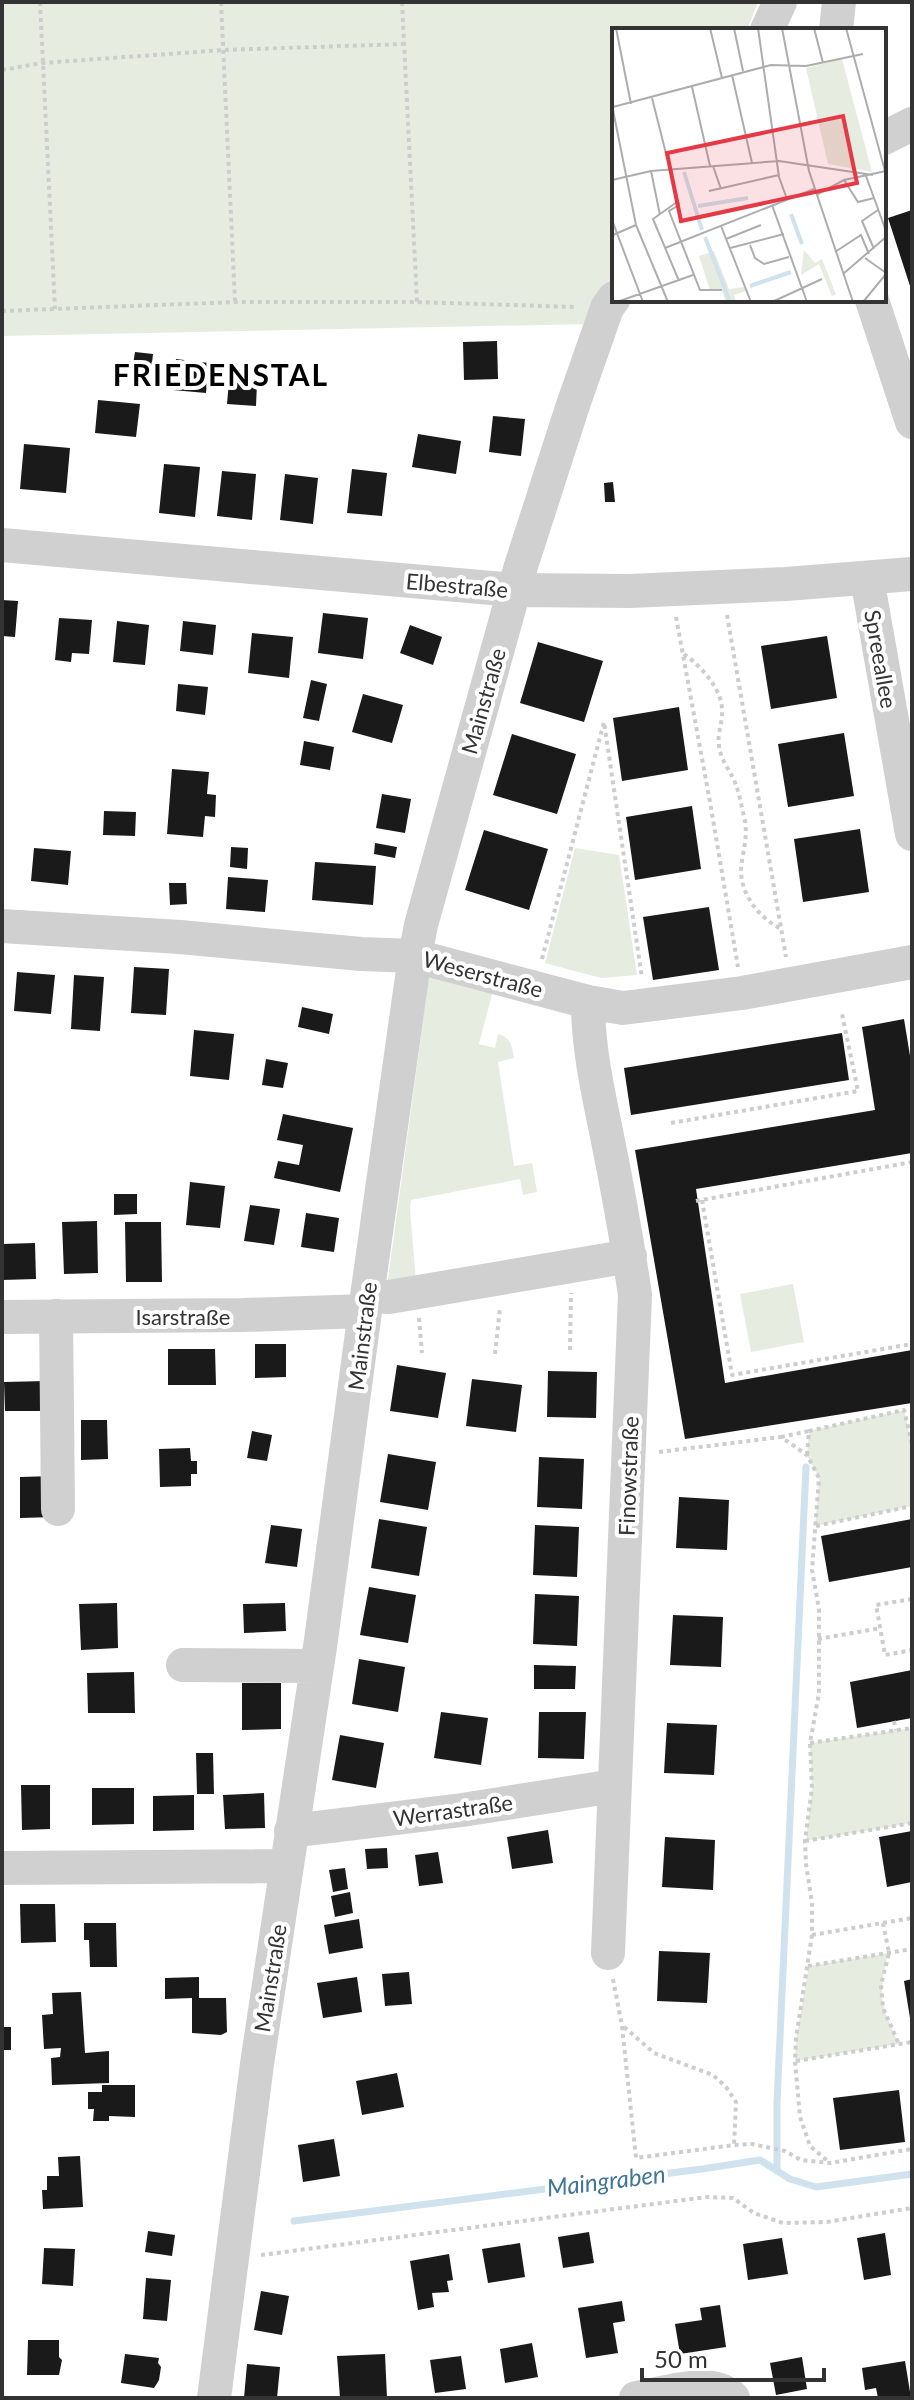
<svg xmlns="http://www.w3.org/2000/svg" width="914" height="2400" viewBox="0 0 914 2400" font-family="Lato,sans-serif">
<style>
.green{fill:#e6ecdf}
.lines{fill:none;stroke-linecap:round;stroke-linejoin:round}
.stream{stroke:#cfe2ee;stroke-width:7}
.building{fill:#1a1a1a}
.path{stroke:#cdcdcd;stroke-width:4;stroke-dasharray:4 4;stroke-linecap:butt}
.minor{stroke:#d0d0d0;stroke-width:34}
.labels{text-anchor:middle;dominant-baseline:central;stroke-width:8;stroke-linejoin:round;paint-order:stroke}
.street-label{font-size:22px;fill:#333;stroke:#fff}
.water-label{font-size:24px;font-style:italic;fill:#3f7597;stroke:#fff}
.district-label{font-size:30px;font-weight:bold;letter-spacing:2px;fill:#000;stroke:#fff}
.inset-river{fill:none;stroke:#cfe2ee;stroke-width:4}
.inset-road{fill:none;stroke:#adadad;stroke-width:2}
.view{fill:#e63946;fill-opacity:0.15;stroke:#e63946;stroke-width:4}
.inset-edge{fill:none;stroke:#333;stroke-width:4}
</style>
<rect width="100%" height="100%" fill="#fff"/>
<path class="green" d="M2,2h756l-11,28h-133v258l-25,36 -587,12z
M575,848l44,7 18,120 -36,3 -56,-15z
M429,977l65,10 -15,57 16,4 3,-14c13,4 14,11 16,24l-16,4 16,104 18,-3 5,29 -14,3 -3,-16 -109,21 -1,10 6,71 -29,6z
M793,1284l11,58 -53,10 -11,-58z
M904,1410l8,35v61l-97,20 4,-48 -12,-23 2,-24z
M912,1728v95l-106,18 6,-53 -2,-45z
M888,1953c-10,46 -8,49 11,91l-104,17 1,-22 13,-73z"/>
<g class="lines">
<path class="stream" d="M777,2171v-68l29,-636
M294,2221l408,-52 58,-9 30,19 26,8 96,-13"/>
</g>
<path class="building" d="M912,210v79h-1l-23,-71z
M497,341l1,38 -34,1 -1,-38z
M135,352l18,2 -2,19 -19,-2z
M176,359l33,4 -3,30 -33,-3z
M229,381l28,2 -1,23 -29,-2z
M98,400l42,4 -4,33 -41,-4z
M493,416l32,3 -4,37 -32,-4z
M418,434l43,7 -5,33 -44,-7z
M24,444l46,4 -4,45 -46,-4z
M164,464l36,3 -5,50 -36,-4z
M352,469l35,4 -5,43 -35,-3z
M222,471l34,3 -4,46 -35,-4z
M285,474l33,4 -5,46 -33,-4z
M613,482l2,20h-10l-1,-19z
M2,600l16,1 -3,36 -13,-1z
M323,613l45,5 -5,41 -45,-6z
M59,618l33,2 -3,34 -17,-1 -1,9 -16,-2z
M117,621l32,4 -4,40 -32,-3z
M183,621l33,4 -3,30 -33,-4z
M410,625l32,12 -9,28 -33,-12z
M252,633l41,4 -4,41 -41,-5z
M827,636l10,62 -66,11 -10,-63z
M538,642l65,19 -19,61 -64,-19z
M311,680l16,4 -8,37 -16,-3z
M178,684l30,3 -3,28 -29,-4z
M363,694l40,11 -11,38 -40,-11z
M679,707l9,63 -66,11 -9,-63z
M844,733l10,63 -66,11 -10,-63z
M512,734l64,20 -19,60 -64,-19z
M304,741l30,6 -4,23 -30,-5z
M172,769l37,3 -2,22 9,1 -1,22 -10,-1 -2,21 -36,-3z
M382,794l29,5 -6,34 -29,-5z
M692,806l9,63 -66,11 -9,-63z
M104,811l32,1 -1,24 -32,-1z
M860,829l9,63 -66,10 -9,-63z
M484,830l64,19 -19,61 -64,-20z
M375,843l22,4 -2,11 -21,-4z
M231,847l17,1 -1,21 -17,-2z
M34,848l37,3 -3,34 -37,-4z
M315,862l61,4 -3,39 -61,-5z
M228,877l40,3 -3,32 -39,-3z
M169,883h17l1,21 -17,1z
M709,907l10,63 -66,10 -10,-63z
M134,967l35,2 -3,46 -35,-2z
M17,972l38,3 -4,39 -37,-3z
M74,975l30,2 -4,54 -29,-2z
M302,1007l31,7 -4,20 -31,-7z
M904,1019l8,49v85l-216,36 29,194 187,-33v53l-227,36 -50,-289 240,-40 -13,-83z
M194,1030l40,4 -5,46 -39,-4z
M842,1033l7,47 -218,35 -7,-47z
M266,1059l22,4 -5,25 -21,-3z
M283,1114l70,14 -13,64 -66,-14 4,-17 21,4 4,-20 -26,-5z
M190,1182l35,4 -5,42 -34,-3z
M114,1194h23v20l-23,1z
M250,1205l30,4 -6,36 -30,-4z
M306,1213l33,5 -5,34 -33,-5z
M97,1221l1,52 -34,1 -2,-52z
M125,1222h36l1,60h-36z
M35,1243l1,36 -34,1v-36z
M255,1344h31v33l-31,1z
M168,1349h47l1,36h-48z
M397,1365l49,8 -8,45 -48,-7z
M548,1371l49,1 -1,46 -49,-1z
M472,1379l50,6 -6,47 -50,-6z
M46,1381l1,30h-42l-1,-29z
M81,1420h26l1,39 -27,1z
M252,1431l20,4 -5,26 -20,-3z
M190,1448l1,13h6v13h-6v12l-31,1 -1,-38z
M388,1454l48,8 -8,48 -48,-8z
M539,1457l45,2 -2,50 -45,-2z
M53,1476l1,41 -34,1v-41z
M679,1497l50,3 -2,50 -51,-2z
M379,1519l48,8 -8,49 -48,-8z
M912,1519v48l-83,15 -8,-46z
M271,1525l31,4 -5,38 -32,-4z
M535,1525l44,2 -2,50 -44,-2z
M369,1587l47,8 -8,48 -48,-8z
M535,1594l44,2 -2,50 -44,-2z
M117,1603l1,45 -37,2 -2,-46z
M285,1603l1,28 -42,2 -1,-29z
M673,1615l50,2 -2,50 -51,-2z
M359,1659l46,8 -7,45 -46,-8z
M534,1665l42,1 -1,23h-41z
M912,1670v48l-55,10 -7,-46z
M134,1672l1,41h-47l-1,-40z
M242,1683h39v46l-39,1z
M441,1712l47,6 -7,47 -47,-7z
M539,1712h47l-2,47 -46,-1z
M667,1723l50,2 -3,50 -50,-2z
M340,1735l44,8 -8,45 -44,-8z
M196,1753h17l1,41h-17z
M21,1785h29v44l-28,1z
M92,1788h42v36l-42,1z
M264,1793l1,35 -40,1 -2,-34z
M194,1795v35l-41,1v-35z
M548,1830l5,33 -41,6 -5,-32z
M912,1831v51l-25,5 -8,-50z
M665,1837l50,3 -2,50 -51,-3z
M387,1848l1,20 -21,1 -2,-20z
M438,1852l5,31 -24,3 -4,-31z
M345,1868l3,21 -15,3 -4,-22z
M350,1892l3,21 -18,4 -4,-21z
M20,1904h35l1,38 -35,1z
M359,1919l4,29 -34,6 -5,-29z
M84,1923h32l1,44h-27l-1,-27h-5z
M659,1951l51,2 -3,50 -50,-2z
M409,1972l3,32 -27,2 -3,-32z
M199,1977v21h27l1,34 -6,3 -29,-2v-35l-27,1v-21z
M357,1977l5,35 -39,6 -6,-35z
M912,1979v39h-2l-6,-37z
M81,1992l4,61 24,-2v32l-57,2 -1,-27 9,-1 1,-9 -17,1 -2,-34 11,-1 -1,-21z
M2,2027h9v23h-9z
M397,2073l7,34 -42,8 -6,-34z
M102,2085h33v32l-26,-1v5h-16l1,-12h-6v-17h14z
M899,2090l6,52 -65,8 -7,-52z
M334,2139l6,37 -37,6 -5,-37z
M80,2156l3,51 -40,2 -1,-19h5v-14h12l-1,-19z
M148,2231l27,4 -3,21 -27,-4z
M589,2232l5,31 -31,5 -5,-31z
M885,2233l6,42 -27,5 -7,-42z
M782,2238l6,36 -40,6 -5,-36z
M520,2243l5,34 -37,6 -6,-34z
M44,2248l31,1 -2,37 -31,-2z
M449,2254l4,26 -6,1 2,11 -17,1 2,14 -16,3 -8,-49z
M146,2278l25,2 -4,41 -24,-2z
M261,2291l28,5 -7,39 -28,-5z
M622,2301l3,20 -12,2 5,30 -32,5 -8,-50z
M720,2305l6,42 -46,7 -5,-30 27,-4 -2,-12z
M28,2340h31v17l3,3 -3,15h-32z
M532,2343l6,34 -33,6 -5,-34z
M125,2354l34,4 -1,5 3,4 -2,13 -5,8 -33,-5z
M385,2354l2,44h-47l-3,-42z
M461,2356l5,33 -31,4 -5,-33z
M802,2357l5,32 -31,6 -6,-32z
M905,2361l6,37h-33l-2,-10 -11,2 -3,-22z
M247,2364l33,3 -3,31h-33z"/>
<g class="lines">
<path class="path" d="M40,2l15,307
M221,2l14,300
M402,2l15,300
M2,70l40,-7 182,-13 180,-6
M2,311l233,-9h182l160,5
M727,615l59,342
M676,617l34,185 28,165
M684,654c18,13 40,37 38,60 0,10 -5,21 -3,31 1,15 12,26 17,40 4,11 6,24 9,36 3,17 -3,33 -4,49 0,26 19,48 40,59
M542,959l62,-237 38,256
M671,1123l187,-32 -16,-77
M702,1200l30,175 180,-31
M696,1201l216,-39
M419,1318l3,35
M570,1350l1,-57
M495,1354l5,-46
M781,1437l28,-6
M659,1452l122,-15 26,18 12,23 -7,92 7,39v84l-9,50 2,45 -7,53 1,23 6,39v32l-16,103 -1,23 5,56 10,29 20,17
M807,1455l2,-24 95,-21 8,34
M816,1526l96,-20
M912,1599l-36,6 9,50 27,-5
M818,1639l63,-11
M894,1721l2,9
M810,1743l102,-15
M805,1841l107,-18
M883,1923l6,30 -8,32 2,23 16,36
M812,1935l100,-17
M808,1966l104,-17
M613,1979l9,47 14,132 98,-13 18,-1 33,7 16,9 29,3 82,-14
M624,2027l30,26 59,22 13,12 10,15 -2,43
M796,2061l116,-19
M261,2255l446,-58 26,1 21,15 29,10 44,-1 85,-14"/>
<path class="minor" d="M767,30l13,-28
M836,30l3,-28
M884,138l28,-14
M872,300l40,122
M2,545l512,45 116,1 156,-7 126,-10
M867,578l45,256
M2,926l178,11 181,17 54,2 173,46 35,6 119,-15 170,-31
M588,1002c0,44 9,86 18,129 11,54 21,109 29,164l-27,658
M367,1296l22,1 241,-41
M56,1316l2,193
M2,1317l241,-2 122,-4
M183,1665l134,1
M291,1831l171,-21 152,-24
M2,1868l285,-2
M214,2398l43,-334 64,-424 46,-344 48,-340 6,-31 99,-356 53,-164 34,-97 7,-10
M636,2398c29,-4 75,-22 97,0"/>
</g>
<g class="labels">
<g class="street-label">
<text transform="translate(457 585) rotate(5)">Elbestraße</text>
<text transform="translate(881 659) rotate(80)">Spreeallee</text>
<text transform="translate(483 701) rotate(-74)">Mainstraße</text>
<text transform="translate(483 974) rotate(15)">Weserstraße</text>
<text x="183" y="1316">Isarstraße</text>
<text transform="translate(362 1336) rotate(-83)">Mainstraße</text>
<text transform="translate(628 1476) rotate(-88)">Finowstraße</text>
<text transform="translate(453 1810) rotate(-8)">Werrastraße</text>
<text transform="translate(270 1978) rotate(-81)">Mainstraße</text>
</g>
<g class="water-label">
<text transform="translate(606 2180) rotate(-7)">Maingraben</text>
</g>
<g class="district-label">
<text x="221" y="374">FRIEDENSTAL</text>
</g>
</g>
<g transform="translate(612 28)">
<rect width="274" height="274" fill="#fff"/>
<path d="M230,31l30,113 -44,-8 -22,-96zM192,222l11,13 7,-4 14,36 -4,1 -13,-32 -18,11zM102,223l15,38 15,-2 2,4 -12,4 2,7h-10l-4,-11 -12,-1 -11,-34z" fill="#e6ecdf"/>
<path class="inset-river" d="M72,144l18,58M86,178l50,-8M179,186l11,30M93,209l25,65M138,258l41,-14"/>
<path class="inset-road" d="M4,0l15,76M98,0l12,50M122,0l9,43M146,0l21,149 8,22M170,0l27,143 44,131M202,0l9,35M234,0l39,143M120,47l20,88M80,59l18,79M40,70l27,107 -10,6 31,79h22M0,77l24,120 32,77M1,79l158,-42 35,1 57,-12M101,138l8,23M39,143l9,44M254,148l20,55M0,152l39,-9 128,-10 94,14M232,152l14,22 16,-4M97,163l70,-16M204,167l28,-15 42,-9M65,174l-24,17 26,62M160,177l35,97M0,192l31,82M109,198l30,76M1,207l23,-10M114,211l35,-14M138,217l5,13 9,6 25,-7M53,220l149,-59M118,220l54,-14M262,221l-12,-28 16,-11M223,224l26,-17 8,19M253,230l21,15M231,246l43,-37M5,274l76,-27M160,274l50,-23M251,274l23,-28"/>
<path class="view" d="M231,88l14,67 -176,38 -14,-68z"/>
<rect width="274" height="274" class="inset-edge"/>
</g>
<rect width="914" height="2400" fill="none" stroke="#333333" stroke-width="8"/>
<path d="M642 2368v12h182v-12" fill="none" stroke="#333333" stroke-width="4"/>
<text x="654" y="2368" font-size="24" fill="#333333" stroke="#ffffff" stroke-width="6" paint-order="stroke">50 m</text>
</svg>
